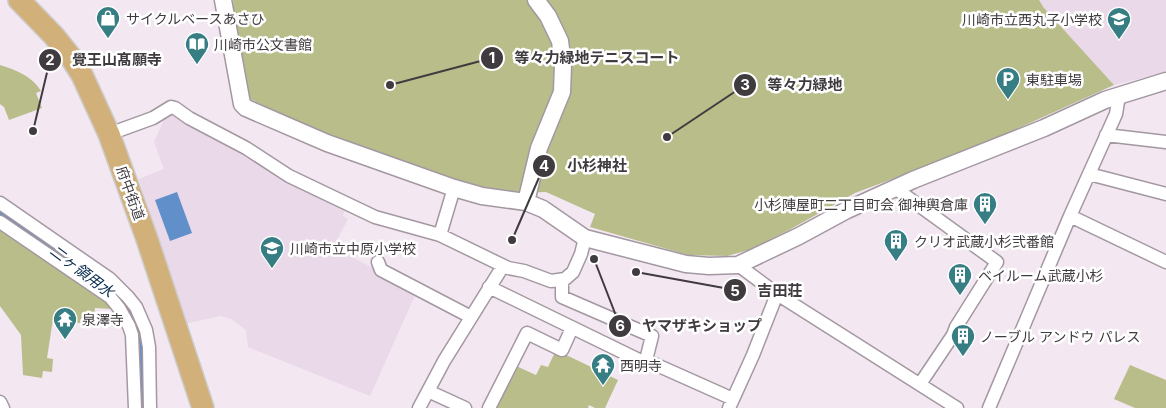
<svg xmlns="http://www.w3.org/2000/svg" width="1166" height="408" viewBox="0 0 1166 408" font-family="Inter,'Noto Sans JP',sans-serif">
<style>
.built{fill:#ead9e9}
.green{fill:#b9bd89}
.water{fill:#618fca}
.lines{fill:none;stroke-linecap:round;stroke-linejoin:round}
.river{stroke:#618fca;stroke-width:20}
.minor-casing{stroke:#a398a2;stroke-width:15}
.tertiary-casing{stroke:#a398a2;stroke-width:19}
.trunk-casing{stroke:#cdcccd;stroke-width:24}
.minor{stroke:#fff;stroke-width:12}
.tertiary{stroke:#fff;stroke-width:16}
.trunk{stroke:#d2b07a;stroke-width:21}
.labels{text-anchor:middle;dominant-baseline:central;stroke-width:5;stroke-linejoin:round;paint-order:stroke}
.poi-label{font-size:14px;fill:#403b3f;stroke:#fff;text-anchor:start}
.street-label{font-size:14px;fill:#403b3f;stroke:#fff}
.water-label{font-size:15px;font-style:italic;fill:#08294f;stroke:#fff}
.leader{fill:none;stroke:#403b3f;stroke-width:2}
.callout-dot{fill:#403b3f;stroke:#fff;stroke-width:2}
.mark-label{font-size:15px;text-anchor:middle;font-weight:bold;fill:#fff}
.callout-label{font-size:15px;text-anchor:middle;font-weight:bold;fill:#403b3f;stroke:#fff;stroke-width:5;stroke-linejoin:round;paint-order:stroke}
</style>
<rect width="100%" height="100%" fill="#f3e7f2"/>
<path class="built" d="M1039,0h127v72l-52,13 -70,-77z
M170,112l175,97 -2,7 5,3 -15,28 84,44 -47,105 -122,-49 -2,-17 -15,-11 -11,-3 -36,8 -3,-17 -42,-128 25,-10 -10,-27 9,-20 -1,-6z"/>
<path class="green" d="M233,0h806l5,8 70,77 -142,64 -117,44 -66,37 -40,20 -22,6 -39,-1 -98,-28 5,-13 -49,-22 -29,1 -44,-7 -88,-30 -83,-31 -52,-26 -16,-81z
M0,65c16,5 32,11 41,26l-5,2 6,15 -33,12 -5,-13 -4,-3z
M0,231h4l98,67 10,11 -17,-1 -2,17 -40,-6 -6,39 6,1 -1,13 -9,-1 -1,7 -19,-3 -2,-40 -21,-29z
M556,350l62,30 -13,28h-10l-6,-3 -1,3h-95l21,-43 22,10 5,-10 7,2z
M1130,365l36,15v28h-31l-21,-9z"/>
<path class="water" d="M177,192l15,41 -22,8 -15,-41z"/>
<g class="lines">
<path class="river" d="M0,211l109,76c38,35 33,73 34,121"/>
<g class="minor-casing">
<path id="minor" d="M109,134l44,-16 18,-11 4,1 14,10 57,30 43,28 86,41 65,18 68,33 16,3 27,10 14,-2 8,-7 8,-18 4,-16
M1106,135l60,7
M1089,174l77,20
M895,188l102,74 -41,65 -3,8 -33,49
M0,203l110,76 18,18 8,10 10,23 3,17 1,61
M1070,216l96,46
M0,222l110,75 9,11 10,18 3,9 3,73
M440,235l14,-47
M378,262l3,8 90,47
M738,265l39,29 180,114
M562,280v17l90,39 -5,20v4l3,2 83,37
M489,287l154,75 4,-2
M428,391l37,17
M0,402l3,6
M419,408l25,-47 59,-95
M489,408l38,-75 35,17 10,-22
M729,408l24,-53 24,-61
M989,408l81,-192 46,-102 3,-19"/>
</g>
<g class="tertiary-casing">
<path id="tertiary" d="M223,0l19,104 4,4 81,35 127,45 28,8 44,6 17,7 42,29 101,26 23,2 29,-1 61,-29 48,-26 66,-30 131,-52 61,-28 61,-19
M526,202l13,-54 23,-56 1,-27 -3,-24 -12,-25 -12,-16"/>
</g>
<g class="trunk-casing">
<path id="trunk" d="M19,0l35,36 16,20 12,19 27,59 38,105 56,169"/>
</g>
<use href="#minor" class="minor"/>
<use href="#tertiary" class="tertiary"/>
<use href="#trunk" class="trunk"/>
</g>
<defs>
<g id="shop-pin" transform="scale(1.25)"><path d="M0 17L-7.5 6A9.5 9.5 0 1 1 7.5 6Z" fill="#367e83" stroke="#fff"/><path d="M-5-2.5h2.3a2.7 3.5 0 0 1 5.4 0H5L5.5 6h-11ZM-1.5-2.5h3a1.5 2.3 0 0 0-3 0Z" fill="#fff"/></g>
<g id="school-pin" transform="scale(1.25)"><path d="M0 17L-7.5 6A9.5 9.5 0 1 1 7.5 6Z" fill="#367e83" stroke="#fff"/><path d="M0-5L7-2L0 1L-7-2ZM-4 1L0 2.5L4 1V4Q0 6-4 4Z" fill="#fff"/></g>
<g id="library-pin" transform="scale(1.25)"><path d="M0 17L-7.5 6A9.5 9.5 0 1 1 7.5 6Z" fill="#367e83" stroke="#fff"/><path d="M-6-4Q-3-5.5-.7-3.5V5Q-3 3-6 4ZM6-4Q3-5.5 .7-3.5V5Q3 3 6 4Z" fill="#fff"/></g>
<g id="parking-pin" transform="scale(1.25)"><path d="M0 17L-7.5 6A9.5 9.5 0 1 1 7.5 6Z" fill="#367e83" stroke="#fff"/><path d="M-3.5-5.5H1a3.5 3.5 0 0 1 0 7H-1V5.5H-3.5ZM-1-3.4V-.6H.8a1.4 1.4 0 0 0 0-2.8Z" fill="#fff"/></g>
<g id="building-pin" transform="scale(1.25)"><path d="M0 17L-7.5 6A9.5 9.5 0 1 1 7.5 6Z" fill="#367e83" stroke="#fff"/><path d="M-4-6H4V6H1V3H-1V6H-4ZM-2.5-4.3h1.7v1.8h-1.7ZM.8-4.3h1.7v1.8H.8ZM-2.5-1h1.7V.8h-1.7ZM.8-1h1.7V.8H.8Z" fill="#fff"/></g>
<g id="temple-pin" transform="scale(1.25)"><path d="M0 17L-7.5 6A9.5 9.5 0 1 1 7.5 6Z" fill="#367e83" stroke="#fff"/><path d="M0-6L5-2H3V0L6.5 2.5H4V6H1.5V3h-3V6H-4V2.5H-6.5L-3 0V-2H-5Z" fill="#fff"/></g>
</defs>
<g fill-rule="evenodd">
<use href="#shop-pin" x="108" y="18"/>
<use href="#school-pin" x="1119" y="19"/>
<use href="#library-pin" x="197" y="44"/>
<use href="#parking-pin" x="1008" y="79"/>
<use href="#building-pin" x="985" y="204"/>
<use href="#building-pin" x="896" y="241"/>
<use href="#school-pin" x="272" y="248"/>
<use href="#building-pin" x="960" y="275"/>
<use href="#temple-pin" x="65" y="319"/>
<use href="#building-pin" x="963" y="336"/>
<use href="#temple-pin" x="603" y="365"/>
</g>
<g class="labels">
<g class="poi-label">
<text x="126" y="18">サイクルベースあさひ</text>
<text x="1102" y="19" text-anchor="end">川崎市立西丸子小学校</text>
<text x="214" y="44">川崎市公文書館</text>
<text x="1026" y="79">東駐車場</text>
<text x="968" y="204" text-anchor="end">小杉陣屋町二丁目町会 御神輿倉庫</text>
<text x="914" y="241">クリオ武蔵小杉弐番館</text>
<text x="290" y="248">川崎市立中原小学校</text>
<text x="978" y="275">ベイルーム武蔵小杉</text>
<text x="82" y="319">泉澤寺</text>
<text x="980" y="336">ノーブル アンドウ パレス</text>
<text x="620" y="365">西明寺</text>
</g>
<g class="street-label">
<text transform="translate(131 193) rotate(70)">府中街道</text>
</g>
<g class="water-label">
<text transform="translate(82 271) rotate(37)">二ヶ領用水</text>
</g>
</g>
<path class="leader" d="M390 85L492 58M33 131L50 60M667 137L745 85M512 240L544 166M636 272L735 290M594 259L620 326"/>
<g class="callout-dot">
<circle cx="390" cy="85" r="5"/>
<circle cx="33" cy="131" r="5"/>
<circle cx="667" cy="137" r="5"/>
<circle cx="512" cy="240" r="5"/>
<circle cx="636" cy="272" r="5"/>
<circle cx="594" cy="259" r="5"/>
<circle cx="492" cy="58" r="12"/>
<circle cx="50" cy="60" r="12"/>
<circle cx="745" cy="85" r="12"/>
<circle cx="544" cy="166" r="12"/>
<circle cx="735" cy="290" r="12"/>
<circle cx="620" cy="326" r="12"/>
</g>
<g class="mark-label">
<text x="492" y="63">1</text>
<text x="50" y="65">2</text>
<text x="745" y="90">3</text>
<text x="544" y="171">4</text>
<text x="735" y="296">5</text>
<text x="620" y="331">6</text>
</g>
<g class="callout-label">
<text x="597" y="63">等々力緑地テニスコート</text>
<text x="117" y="65">覺王山髙願寺</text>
<text x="805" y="90">等々力緑地</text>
<text x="597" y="171">小杉神社</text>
<text x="780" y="296">吉田荘</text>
<text x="702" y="331">ヤマザキショップ</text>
</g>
</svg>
